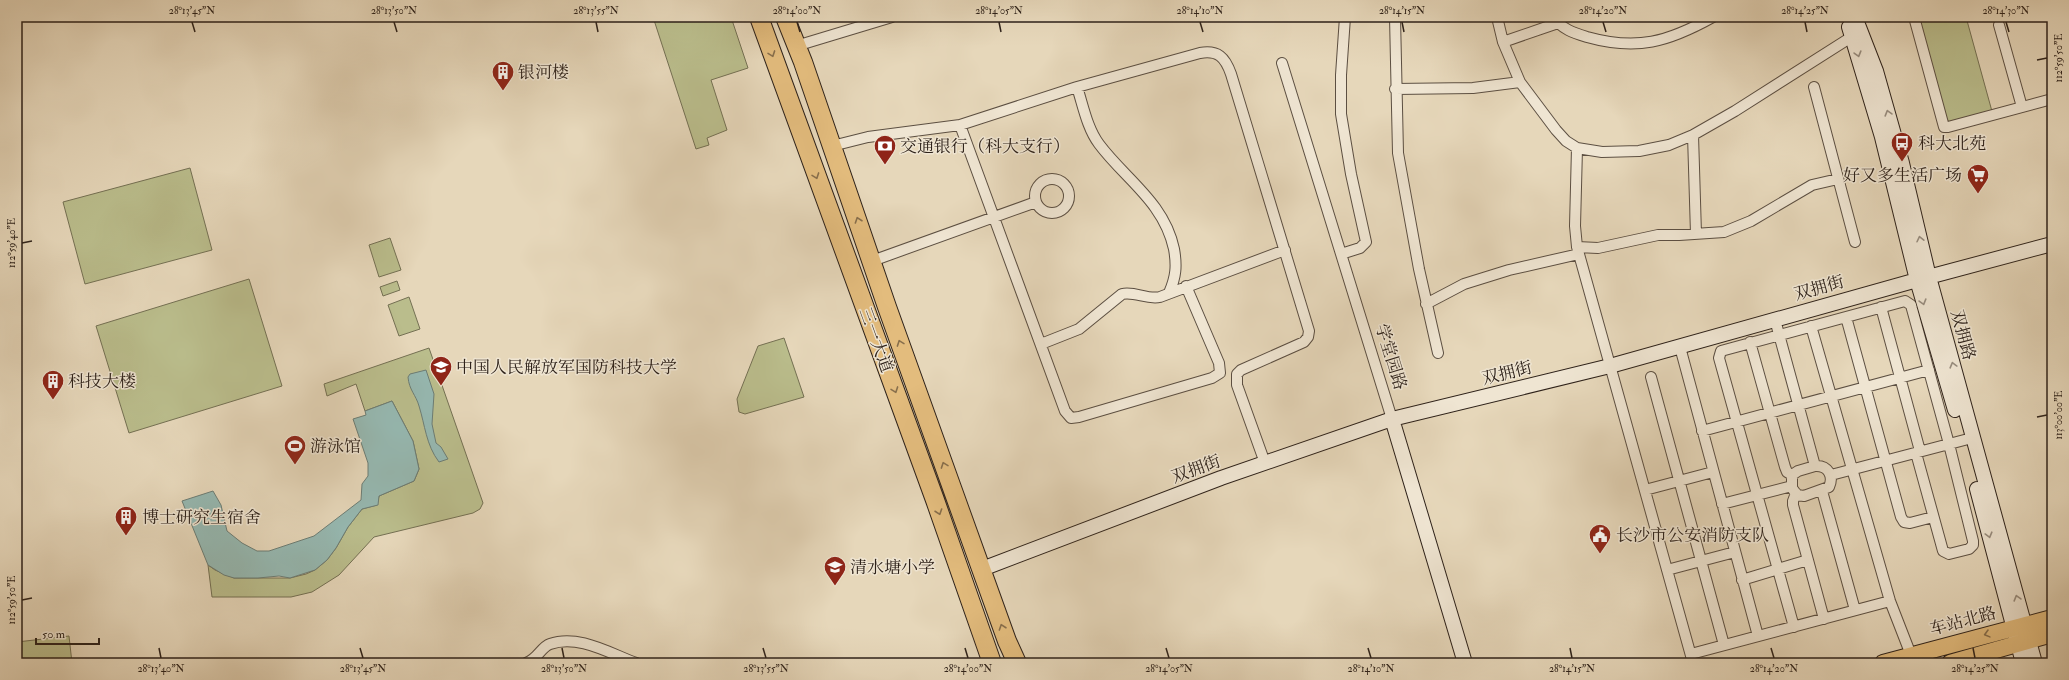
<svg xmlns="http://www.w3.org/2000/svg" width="2069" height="680" viewBox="0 0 2069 680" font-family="'IM FELL Double Pica','Noto Serif SC',serif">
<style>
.green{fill:#babd8c;stroke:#747053}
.water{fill:#96b9b2;stroke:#6c7d75}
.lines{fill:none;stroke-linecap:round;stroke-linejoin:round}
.street-casing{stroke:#5c4f42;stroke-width:12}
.secondary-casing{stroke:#2e221a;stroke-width:16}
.primary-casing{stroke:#2e221a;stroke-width:18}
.highway-casing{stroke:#2e221a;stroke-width:20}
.street{stroke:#efe5d2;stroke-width:10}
.secondary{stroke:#efe5d2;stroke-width:14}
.primary{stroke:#e3bc7d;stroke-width:16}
.highway{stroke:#e3bc7d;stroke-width:18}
.oneway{stroke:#886f4c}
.oneway2{stroke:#988d7f}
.ticks{fill:none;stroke:#2e221a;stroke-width:1.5}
.labels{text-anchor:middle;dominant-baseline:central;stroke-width:3;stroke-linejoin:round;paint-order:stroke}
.poi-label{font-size:17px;fill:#2e221a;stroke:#efe5d2;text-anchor:start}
.street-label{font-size:17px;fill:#2e221a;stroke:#efe5d2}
.neatline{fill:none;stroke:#2e221a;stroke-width:1.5}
.ticks-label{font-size:10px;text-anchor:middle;fill:#2e221a}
</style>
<rect width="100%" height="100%" fill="#e6d7ba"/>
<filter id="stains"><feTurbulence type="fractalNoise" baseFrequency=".005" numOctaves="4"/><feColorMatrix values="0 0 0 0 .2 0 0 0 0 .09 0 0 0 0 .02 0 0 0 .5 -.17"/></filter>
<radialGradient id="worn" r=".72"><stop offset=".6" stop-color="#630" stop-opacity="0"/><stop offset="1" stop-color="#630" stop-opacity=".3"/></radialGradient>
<path class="green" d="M653,17h78l17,51 -37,12 16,50 -20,8 2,7 -13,4z
M1914,17h52l27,98 -49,13z
M190,168l22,82 -127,34 -22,-82z
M390,238l11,32 -22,7 -10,-32z
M249,279l33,107 -153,47 -33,-107z
M397,281l3,9 -17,6 -3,-9z
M409,297l11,32 -21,7 -11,-31z
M784,338l20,59 -59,17 -6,-2 -2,-13 21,-53z
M429,348l54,155 -3,6 -7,4 -99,24 -35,38 -27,17 -21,5h-79l-4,-32 7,5 19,8h56l16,-4 9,-4 12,-10 9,-12 12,-21 14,-18 15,-4 2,-9 35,-15 5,-12 -6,-28 -21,-40 -27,10 -9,-27 -29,12 -3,-12z
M69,636l3,27h-55v-21z"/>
<path class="water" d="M426,370l8,24 -2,30 4,19 5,4 7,12 -9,3c-13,-17 -14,-37 -20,-56 -3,-11 -10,-16 -11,-29l2,-3z
M392,401l21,40 6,28 -5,12 -35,15 -1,9 -16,4 -14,18 -12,21 -9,12 -12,10 -25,8 -11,-2 -21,2h-24l-10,-3 -16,-10 -26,-64 31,-10 8,14 6,26 15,12 15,8h12l45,-15 47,-36 1,-16 6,-8v-13l-15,-44 13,-4 -1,-4z"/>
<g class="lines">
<g class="street-casing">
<path id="street" d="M1395,17l3,136 21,116 19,84
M1497,17l6,25 17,40 36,48 10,11 11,7 25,4 37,-1 30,-6 24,-10 42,-24 118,-75
M1554,17c7,12 20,16 33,20 50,14 81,5 126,-20
M1914,17l30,110h4l104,-28
M1999,25l23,82
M1503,42l55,-19
M796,46l96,-29
M1282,63l110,356
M1077,87c6,18 10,41 22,57 26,35 65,58 75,105 3,17 2,28 -5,44
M1814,87l41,155
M1395,89l78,-1 47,-6
M960,125l105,286 6,7 8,-1 133,-39 8,-5 -1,-10 -33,-77
M1693,135l3,99
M832,146l36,-9 92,-12 117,-38 123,-34c18,-3 25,4 31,21l78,257 -1,6 -4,5 -63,28 -4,4v11l28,78
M1577,148l-2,78 2,21 116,416
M1035 196a17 17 0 1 1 34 0a17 17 0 1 1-34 0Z
M1577,247l21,1 60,-13h21l45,-3 27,-11 61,-36 26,-6
M1341,254l19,-6 6,-6 -15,-68 -10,-60v-39l4,-58
M872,261l164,-59
M1426,304l38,-20 45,-14 70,-16
M1881,307l39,144
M1846,317l55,200 3,5 6,1 23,-6
M1811,326l79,275 21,54
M1777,327l38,139
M1750,342l35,125 2,5 5,3
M1041,344l38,-15 43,-35c13,-3 25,6 38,3l125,-47
M1680,347l78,289
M1651,377l73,268
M1702,431l227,-61
M1815,466c13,-1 19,10 14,21l-25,9 -7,-1 -5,-7v-13l6,-4z
M1831,475l141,-37
M1645,490l68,-18
M1822,491l33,119
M1796,493l-3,8v4l31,114
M1722,504l70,-18
M1667,570l68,-18
M1742,580l66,-20
M1794,627l-75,-269 2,-7 184,-50 6,4 1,4 37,135 24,97v4l-4,4 -20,5 -6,-3 -27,-98
M1691,654l199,-53
M526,663c12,-4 15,-16 24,-19 28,-10 59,9 86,19"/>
</g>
<g class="secondary-casing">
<path id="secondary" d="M1855,17l21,54 26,92 27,114 106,386
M1849,27l33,110 35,143 38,130
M1392,419l73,244
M1977,489l46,174
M982,569l239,-91 171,-59 218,-53 307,-86 135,-36"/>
</g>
<g class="primary-casing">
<path id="primary" d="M1883,663l169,-45
M1950,663l102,-29"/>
</g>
<g class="highway-casing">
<path id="highway" d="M759,17l176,483 57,163
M785,17l18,45 84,245 120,334 10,22"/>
</g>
<use href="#street" class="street"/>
<use href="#secondary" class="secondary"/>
<use href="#primary" class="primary"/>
<use href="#highway" class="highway"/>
</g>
<defs><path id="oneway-chevron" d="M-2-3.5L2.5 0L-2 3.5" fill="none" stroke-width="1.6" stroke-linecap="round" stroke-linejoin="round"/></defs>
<g class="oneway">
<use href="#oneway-chevron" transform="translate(772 54) rotate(70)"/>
<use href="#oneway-chevron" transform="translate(816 176) rotate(70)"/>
<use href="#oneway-chevron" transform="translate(858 220) rotate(-109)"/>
<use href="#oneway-chevron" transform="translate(900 343) rotate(-110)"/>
<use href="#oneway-chevron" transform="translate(895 390) rotate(70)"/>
<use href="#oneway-chevron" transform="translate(944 465) rotate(-110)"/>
<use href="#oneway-chevron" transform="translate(939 512) rotate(71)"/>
<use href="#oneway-chevron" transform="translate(1002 627) rotate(-109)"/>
<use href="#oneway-chevron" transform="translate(1987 634) rotate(165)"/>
</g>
<g class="oneway2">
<use href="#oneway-chevron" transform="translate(1858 54) rotate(74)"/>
<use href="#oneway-chevron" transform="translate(1888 113) rotate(-106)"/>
<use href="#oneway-chevron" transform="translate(1920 239) rotate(-103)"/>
<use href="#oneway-chevron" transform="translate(1923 302) rotate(74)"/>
<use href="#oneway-chevron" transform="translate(1953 365) rotate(-105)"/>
<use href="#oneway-chevron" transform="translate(1989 535) rotate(75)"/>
<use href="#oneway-chevron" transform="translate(2017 598) rotate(-106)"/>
</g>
<path class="ticks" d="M192,22l3,10M394,22l3,10M596,22l2,10M797,22l3,10M999,22l2,10M1200,22l3,10M1402,22l2,10M1603,22l3,10M1805,22l2,10M2006,22l3,10M2037,60l10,-2M22,243l10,-2M2037,417l10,-2M22,600l10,-2M159,648l2,10M360,648l3,10M562,648l2,10M763,648l3,10M965,648l3,10M1166,648l3,10M1368,648l3,10M1570,648l2,10M1771,648l3,10M1973,648l2,10"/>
<defs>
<g id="building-pin" transform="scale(1.15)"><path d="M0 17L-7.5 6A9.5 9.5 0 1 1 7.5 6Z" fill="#8f2418" stroke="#efe5d2"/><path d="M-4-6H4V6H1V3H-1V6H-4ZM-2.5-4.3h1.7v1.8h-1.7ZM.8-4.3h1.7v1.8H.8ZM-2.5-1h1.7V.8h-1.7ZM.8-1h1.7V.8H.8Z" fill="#fff"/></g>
<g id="bus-pin" transform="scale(1.15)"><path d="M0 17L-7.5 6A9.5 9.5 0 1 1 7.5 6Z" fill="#8f2418" stroke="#efe5d2"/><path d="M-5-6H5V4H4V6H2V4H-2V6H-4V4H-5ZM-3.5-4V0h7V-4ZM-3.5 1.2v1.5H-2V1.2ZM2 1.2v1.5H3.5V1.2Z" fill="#fff"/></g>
<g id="bank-pin" transform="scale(1.15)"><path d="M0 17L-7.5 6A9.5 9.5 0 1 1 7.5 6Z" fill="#8f2418" stroke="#efe5d2"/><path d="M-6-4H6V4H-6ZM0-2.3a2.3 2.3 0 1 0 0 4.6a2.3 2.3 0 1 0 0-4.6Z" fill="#fff"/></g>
<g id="supermarket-pin" transform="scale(1.15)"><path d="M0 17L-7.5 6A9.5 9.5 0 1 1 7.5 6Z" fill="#8f2418" stroke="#efe5d2"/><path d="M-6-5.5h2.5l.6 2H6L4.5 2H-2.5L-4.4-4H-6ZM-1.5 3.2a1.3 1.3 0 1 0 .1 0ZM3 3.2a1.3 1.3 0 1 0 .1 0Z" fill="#fff"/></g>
<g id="university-pin" transform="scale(1.15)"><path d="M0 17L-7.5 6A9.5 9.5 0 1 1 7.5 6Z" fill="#8f2418" stroke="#efe5d2"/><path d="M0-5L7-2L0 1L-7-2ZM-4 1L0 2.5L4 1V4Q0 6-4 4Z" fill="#fff"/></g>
<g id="stadium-pin" transform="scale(1.15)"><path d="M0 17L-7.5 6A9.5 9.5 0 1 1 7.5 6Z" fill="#8f2418" stroke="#efe5d2"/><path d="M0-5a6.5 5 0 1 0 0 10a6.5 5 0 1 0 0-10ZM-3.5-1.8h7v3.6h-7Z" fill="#fff"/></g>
<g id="civic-pin" transform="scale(1.15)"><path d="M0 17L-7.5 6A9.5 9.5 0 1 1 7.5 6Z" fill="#8f2418" stroke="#efe5d2"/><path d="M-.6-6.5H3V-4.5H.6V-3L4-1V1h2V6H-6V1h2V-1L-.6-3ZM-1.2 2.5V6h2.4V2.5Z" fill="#fff"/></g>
<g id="school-pin" transform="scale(1.15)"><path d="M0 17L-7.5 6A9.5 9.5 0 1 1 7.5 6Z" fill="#8f2418" stroke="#efe5d2"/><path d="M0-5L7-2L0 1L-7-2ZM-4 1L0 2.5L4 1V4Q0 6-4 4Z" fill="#fff"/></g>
</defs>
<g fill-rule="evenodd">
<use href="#building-pin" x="503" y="72"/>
<use href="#bus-pin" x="1902" y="143"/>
<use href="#bank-pin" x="885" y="146"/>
<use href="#supermarket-pin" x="1978" y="175"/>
<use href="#university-pin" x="441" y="367"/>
<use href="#building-pin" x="53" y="381"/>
<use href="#stadium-pin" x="295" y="446"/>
<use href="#building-pin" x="126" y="517"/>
<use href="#civic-pin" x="1600" y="535"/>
<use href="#school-pin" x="835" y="567"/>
</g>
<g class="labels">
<g class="poi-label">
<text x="518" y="72">银河楼</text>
<text x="1918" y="143">科大北苑</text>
<text x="900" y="146">交通银行（科大支行）</text>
<text x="1962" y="175" text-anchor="end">好又多生活广场</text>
<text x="456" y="367">中国人民解放军国防科技大学</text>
<text x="68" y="381">科技大楼</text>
<text x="310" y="446">游泳馆</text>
<text x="142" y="517">博士研究生宿舍</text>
<text x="1616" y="535">长沙市公安消防支队</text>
<text x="850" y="567">清水塘小学</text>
</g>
<g class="street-label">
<text transform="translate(1819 288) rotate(-16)">双拥街</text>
<text transform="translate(1963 335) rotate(75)">双拥路</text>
<text transform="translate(876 340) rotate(70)">三一大道</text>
<text transform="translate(1391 357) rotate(73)">学堂园路</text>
<text transform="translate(1507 373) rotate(-14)">双拥街</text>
<text transform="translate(1196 469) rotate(-20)">双拥街</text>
<text transform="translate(1963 621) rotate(-15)">车站北路</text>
</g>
</g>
<rect width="2069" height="680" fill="none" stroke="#e6d7ba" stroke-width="44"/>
<path d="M36 638v6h63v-6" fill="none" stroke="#2e221a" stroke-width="2"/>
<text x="42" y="638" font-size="12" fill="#2e221a" stroke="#efe5d2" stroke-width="3" paint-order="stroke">50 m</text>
<rect x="22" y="22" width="2025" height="636" class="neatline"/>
<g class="ticks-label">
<text x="192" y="14">28°13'45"N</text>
<text x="394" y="14">28°13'50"N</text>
<text x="596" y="14">28°13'55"N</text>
<text x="797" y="14">28°14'00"N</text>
<text x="999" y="14">28°14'05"N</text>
<text x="1200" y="14">28°14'10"N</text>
<text x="1402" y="14">28°14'15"N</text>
<text x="1603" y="14">28°14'20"N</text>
<text x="1805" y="14">28°14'25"N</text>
<text x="2006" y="14">28°14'30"N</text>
<text transform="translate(2058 58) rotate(-90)" y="4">112°59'50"E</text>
<text transform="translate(11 243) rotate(-90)" y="4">112°59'40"E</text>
<text transform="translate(2058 415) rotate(-90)" y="4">113°00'00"E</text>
<text transform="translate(11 600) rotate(-90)" y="4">112°59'50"E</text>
<text x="161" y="672">28°13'40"N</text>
<text x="363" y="672">28°13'45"N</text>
<text x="564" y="672">28°13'50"N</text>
<text x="766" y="672">28°13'55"N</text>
<text x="968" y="672">28°14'00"N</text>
<text x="1169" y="672">28°14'05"N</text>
<text x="1371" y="672">28°14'10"N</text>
<text x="1572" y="672">28°14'15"N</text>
<text x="1774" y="672">28°14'20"N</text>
<text x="1975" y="672">28°14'25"N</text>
</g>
<rect width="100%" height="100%" filter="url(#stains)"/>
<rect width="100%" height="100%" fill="url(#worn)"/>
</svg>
